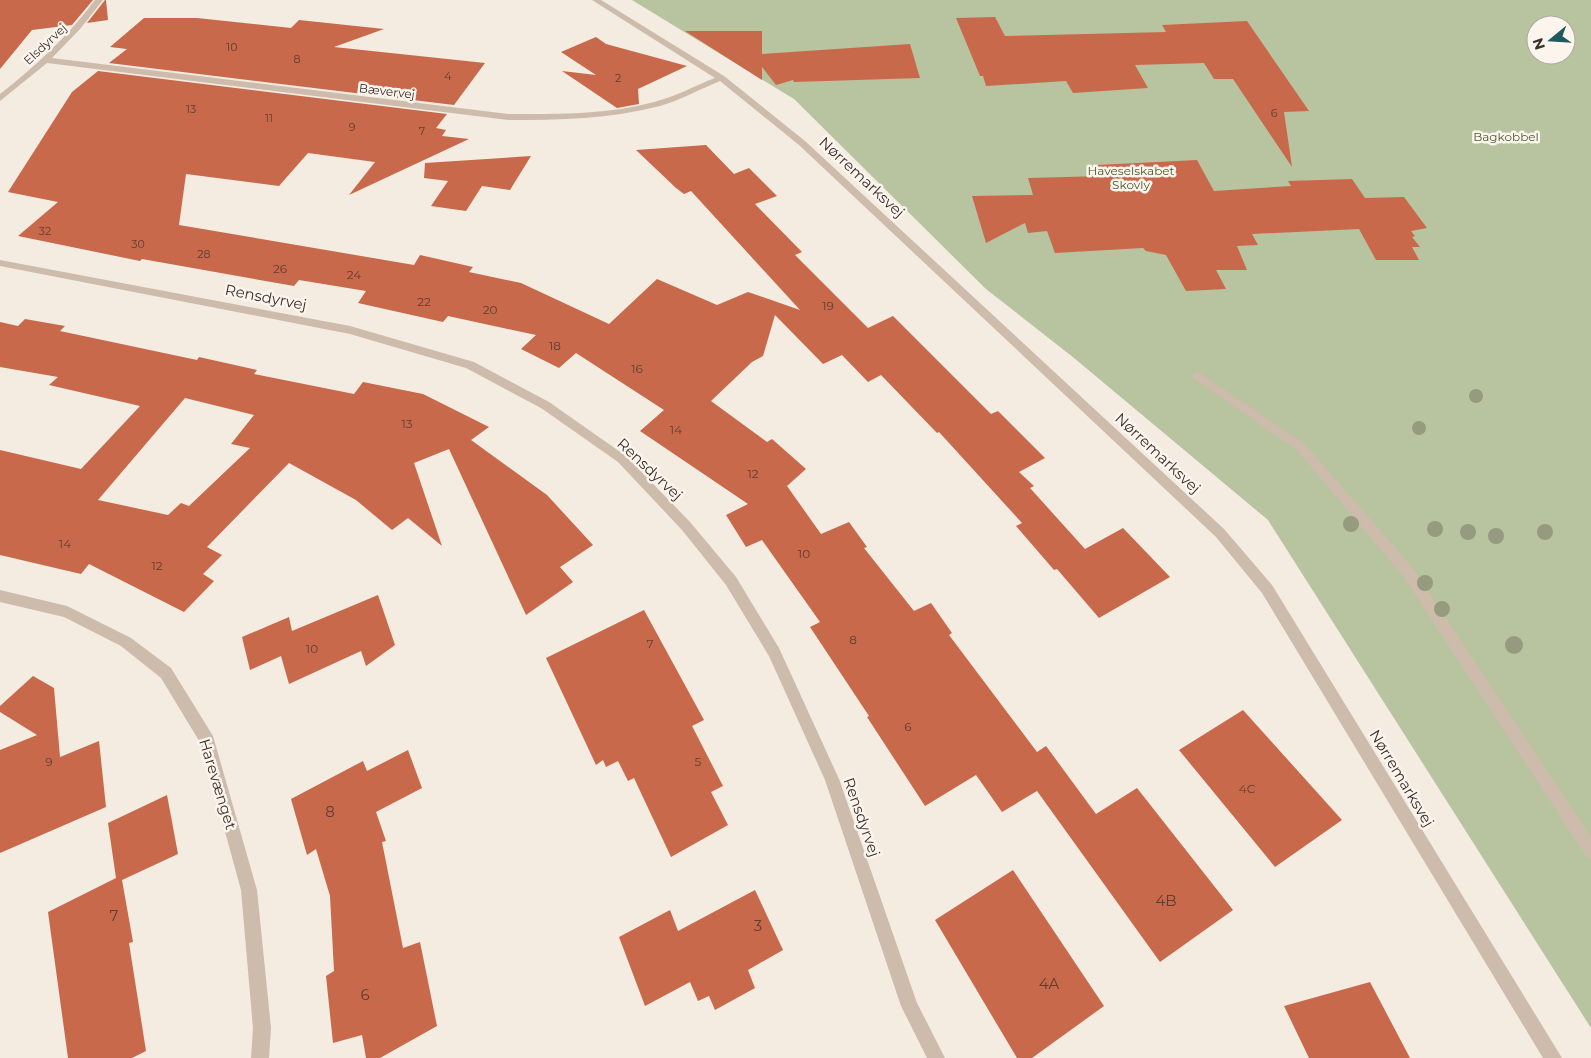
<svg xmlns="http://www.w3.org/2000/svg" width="1591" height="1058" viewBox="0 0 1591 1058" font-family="Montserrat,sans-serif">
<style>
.green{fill:#b8c4a0;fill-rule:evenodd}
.building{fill:#c8694b;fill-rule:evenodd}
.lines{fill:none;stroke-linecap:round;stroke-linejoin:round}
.minor{fill:#cdbbac;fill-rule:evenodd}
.tree{fill:#969b7f}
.labels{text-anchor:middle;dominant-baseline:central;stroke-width:5;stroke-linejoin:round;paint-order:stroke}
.far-number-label{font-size:11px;fill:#5e3e33}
.far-street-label{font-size:12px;fill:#3b302b;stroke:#fbf5ee}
.far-park-label{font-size:12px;fill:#4a5a2e;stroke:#fbf5ee}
.number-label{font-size:12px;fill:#5e3e33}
.street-label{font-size:15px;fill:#3b302b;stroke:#fbf5ee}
.near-number-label{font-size:15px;fill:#5e3e33}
</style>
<rect width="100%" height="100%" fill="#f4ebe1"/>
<path class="green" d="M632,0h959v1028l-323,-508 -194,-162 -88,-69 -192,-190zM1536,25h30v30h-30z"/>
<path class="building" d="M0,0h93l-21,25 -40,5 -32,39z
M105,0h1l2,20 -21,3z
M995,17l10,19 161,-4 -4,-7 85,-4 62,90 -25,1 8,55 -59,-88h-19l-10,-16 -69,2 13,23 -75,5 -7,-12 -80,5 -3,-10h-3l-24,-58z
M144,18h53l94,10 8,-8 85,9 -50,18 151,16 -31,42 -345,-42 18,-14 -17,-2z
M685,31h77v23l148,-10 10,34 -126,4 -1,-2 -17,5 -14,-18v13z
M596,37l10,7 81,22 -49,23 1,15 -22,4 -55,-37 34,4 -35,-23z
M98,71l349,43 -11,14 10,2 -4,6 27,3 -120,56 26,-33 -67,-9 -29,33 -93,-12 -7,51 235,40 6,-10 53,12 -4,5 52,11 88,41 48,-45 60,26 31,-13 52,18 -109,-119 -7,3 -8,-6 -40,-38 70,-5 28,29 15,-6 28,28 -22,8 47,48 -7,3 73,73 25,-12 98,98 7,-3 47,47 -26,14 15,14 -4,2 55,61 38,-21 47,49 -71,41 -42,-49 -3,1 -38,-44 6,-3 -83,-91 -2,1 -56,-58 -13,7 -26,-27 -19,9 -48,-49 -12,41 -11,6 -41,39 56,41 5,-3 34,30 -19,17 34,48 28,-12 18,25 -3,1 50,63 17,-8 21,30 -3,2 88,117 9,-6 50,68 41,-26 96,122 -73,52 -123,-171 -35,21 -26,-37 -51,31 -58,-89 2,-1 -59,-89 10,-5 -58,-82 -16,7 -20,-32 22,-11 -108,-73 24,-21 -88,-57 -17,15 -38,-19 15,-14 -88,-19 -5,6 -85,-19 8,-12 -67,-11 -5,6 -152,-27 -2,2 -122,-25 40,-34 -50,-10 64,-100z
M531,156l-21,34 -28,-4 -16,25 -35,-5 17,-25 -24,-3 1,-15z
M1197,160l17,31 77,-5 -3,-5 64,-2 13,19 39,-1 23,31 -16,3 4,5 -3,1 8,10h-8l7,13h-43l-17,-31 -107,5 6,11 -21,1 10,24h-31l10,19 -40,2 -20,-36 -20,-4 -3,-3 -88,5 -8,-22 -19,2 -3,-10 -39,20 -14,-47 61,-1 -5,-17 74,-2 -5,-11z
M25,319l40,7 -5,5 137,29 2,-3 58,13 -3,4 100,20 9,-12 60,12 66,33 -18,13 76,55 46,50 -33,22 13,15 -47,33 -77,-166 -35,14 28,83 -34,-28 -16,12 -36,-30 -67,-37 -82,84 15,8 -19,19 11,7 -30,31 -95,-48 -8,10 -81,-19v-105l81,19 59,-63 -91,-21 9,-8 -58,-10v-45l18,4zM185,398l69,17 -23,29 19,4 -61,58 -8,-3 -13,12 -70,-15z
M378,595l17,50 -29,21 -5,-15 -72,33 -8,-28 -31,14 -8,-33 47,-20 3,14z
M644,610l60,110 -12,6 31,60 -12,6 17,33 -57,32 -37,-79 -6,3 -10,-20 -12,6 -3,-7 -7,5 -50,-107z
M33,676l21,12 6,69 39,-16 7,66 -106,46v-103l37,-15 -37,-23v-6z
M1243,710l99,110 -67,47 -96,-117z
M408,750l14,38 -46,24 10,29 -4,1 21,106 17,-6 17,84 -57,32h-14l-4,-23 -29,8 -7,-67 8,-5 -4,-75 -14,-47 -9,6 -16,-56 72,-38 4,10z
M167,795l11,59 -56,26 11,62 -4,1 17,108 -14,7h-64l-20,-146 68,-34 -8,-55z
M1013,870l91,136 -72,52h-15l-82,-138z
M755,890l28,60 -35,20 7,18 -40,22 -6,-14 -11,5 -8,-19 -45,24 -26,-69 51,-27 8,21z
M1370,982l40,76h-101l-25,-52z"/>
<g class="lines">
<path class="minor" d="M95,0h8l-23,29 -28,29 456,56c49,0 98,1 146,-12 21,-5 40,-16 61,-24l-123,-78h9l123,76 81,65 419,388 48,56 290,473h-19l-281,-465 -46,-56 -417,-392 -79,-64c-20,8 -39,19 -60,25 -50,13 -101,14 -152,14l-461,-57 -47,38v-7c36,-28 68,-58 95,-94z
M0,260l350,66 124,36 75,40 77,54 64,66 46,55 43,71 60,131 78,224 28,55h-18l-26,-52 -76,-226 -56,-124 -43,-71 -44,-55 -64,-68 -77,-54 -75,-40 -116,-34 -350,-68z
M1198,372l106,71 109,125 178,269v22l-5,-3 -183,-280 -107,-127 -102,-70 -2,-3 2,-3z
M0,590l67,16 64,32 40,30 42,68 44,154 14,138 -2,30h-18l2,-30 -12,-138 -40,-146 -40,-66 -40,-32 -57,-29 -64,-15z"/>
</g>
<g class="tree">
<circle cx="1476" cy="396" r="7"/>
<circle cx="1419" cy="428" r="7"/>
<circle cx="1351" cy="524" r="8"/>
<circle cx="1435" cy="529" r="8"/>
<circle cx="1468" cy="532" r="8"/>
<circle cx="1545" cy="532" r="8"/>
<circle cx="1496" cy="536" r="8"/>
<circle cx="1425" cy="583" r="8"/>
<circle cx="1442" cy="609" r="8"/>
<circle cx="1514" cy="645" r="9"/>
</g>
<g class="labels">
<g class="far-number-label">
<text x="232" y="47">10</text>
<text x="297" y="59">8</text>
<text x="448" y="76">4</text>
<text x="618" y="78">2</text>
<text x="191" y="109">13</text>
<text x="1274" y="113">6</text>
<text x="269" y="118">11</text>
<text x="352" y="127">9</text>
<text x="422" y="131">7</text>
<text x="45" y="231">32</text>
<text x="138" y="244">30</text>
<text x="204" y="254">28</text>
</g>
<g class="far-street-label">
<text transform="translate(45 44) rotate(-43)">Elsdyrvej</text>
<text transform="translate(387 91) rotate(7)">Bævervej</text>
</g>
<g class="far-park-label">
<text x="1506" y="136">Bagkobbel</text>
<text x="1131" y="170">Haveselskabet<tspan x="1131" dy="14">Skovly</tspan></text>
</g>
<g class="number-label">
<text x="280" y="268">26</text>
<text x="354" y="274">24</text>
<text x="424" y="301">22</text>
<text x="828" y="305">19</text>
<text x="490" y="309">20</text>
<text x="555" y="345">18</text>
<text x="637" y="368">16</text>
<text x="407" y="423">13</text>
<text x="676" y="429">14</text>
<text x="753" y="473">12</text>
<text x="65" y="543">14</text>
<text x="804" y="553">10</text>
<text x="157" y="565">12</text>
<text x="853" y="639">8</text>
<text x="650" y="643">7</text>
<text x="312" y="648">10</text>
<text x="908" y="726">6</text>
<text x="49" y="761">9</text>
<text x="698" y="761">5</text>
<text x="1247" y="788">4C</text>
</g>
<g class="street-label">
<text transform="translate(862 177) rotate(43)">Nørremarksvej</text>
<text transform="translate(266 297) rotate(11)">Rensdyrvej</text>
<text transform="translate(1158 453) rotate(43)">Nørremarksvej</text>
<text transform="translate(650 469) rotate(43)">Rensdyrvej</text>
<text transform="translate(1402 778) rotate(59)">Nørremarksvej</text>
<text transform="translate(218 784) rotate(73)">Harevænget</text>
<text transform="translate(862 817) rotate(71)">Rensdyrvej</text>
</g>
<g class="near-number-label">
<text x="330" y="811">8</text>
<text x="1166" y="900">4B</text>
<text x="114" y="915">7</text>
<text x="758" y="925">3</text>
<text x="1049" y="983">4A</text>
<text x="365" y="994">6</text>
</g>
</g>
<g transform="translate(1551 40) rotate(252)"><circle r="24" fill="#fbf5ee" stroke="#aea6a0"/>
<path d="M0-4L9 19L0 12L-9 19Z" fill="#1f5a5e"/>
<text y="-8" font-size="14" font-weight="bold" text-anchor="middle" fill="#3b302b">N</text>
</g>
</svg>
